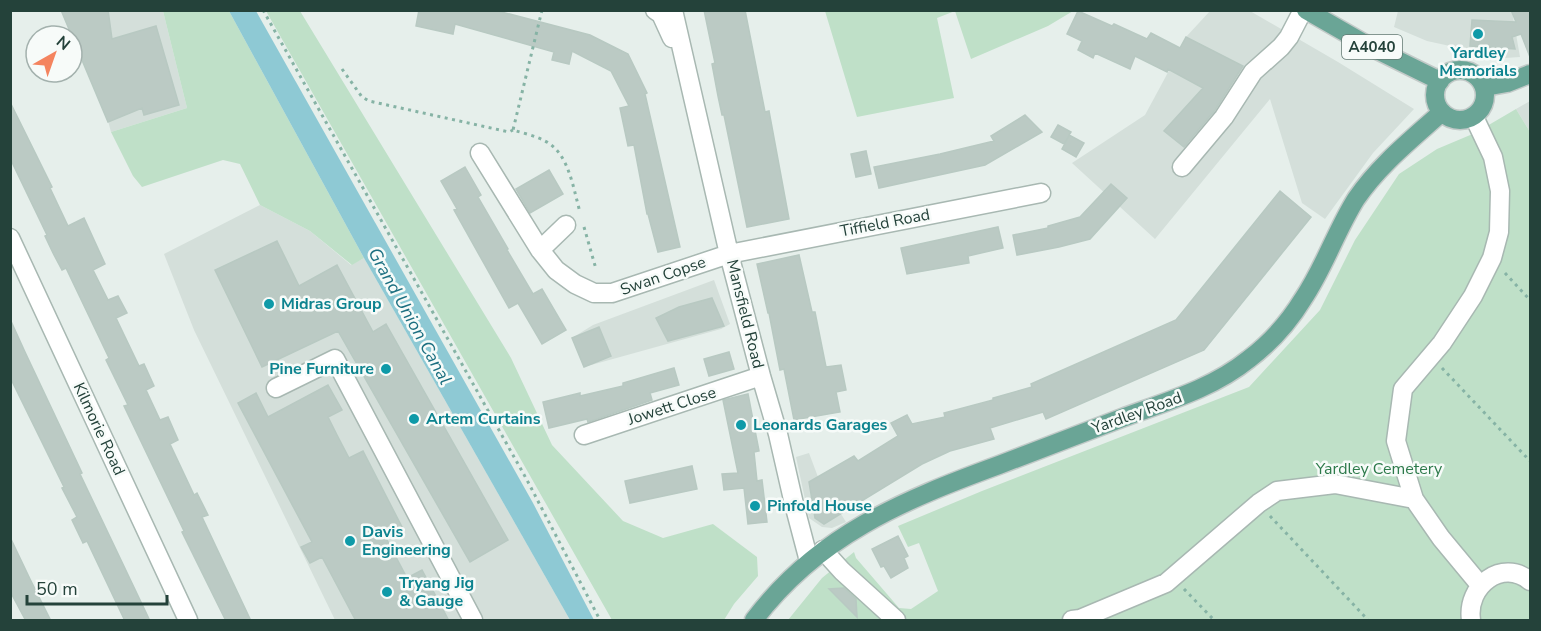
<svg xmlns="http://www.w3.org/2000/svg" width="1541" height="631" viewBox="0 0 1541 631" font-family="'Nunito Sans',sans-serif">
<style>
.built{fill:#d4dfda}
.green{fill:#bfe0c8}
.water{fill:#8ec9d4}
.building{fill:#bbcac4;stroke:#b8c9c2;stroke-width:1.5}
.lines{fill:none;stroke-linecap:round;stroke-linejoin:round}
.minor-casing{stroke:#a8b8b2;stroke-width:21}
.major-casing{stroke:#c2cac8;stroke-width:21}
.path{stroke:#86b3a5;stroke-width:3;stroke-dasharray:3 4.5;stroke-linecap:butt}
.minor{stroke:#fff;stroke-width:18}
.major{stroke:#6aa596;stroke-width:18}
.culture-dot{fill:#0f9aa8;stroke:#f7fbf9;stroke-width:2}
.labels{text-anchor:middle;dominant-baseline:central;stroke-width:5;stroke-linejoin:round;paint-order:stroke}
.shield{fill:#f7fbf9;stroke:#637a73;stroke-width:1.5}
.shield-label{font-size:15px;font-weight:bold;fill:#24423a}
.culture-label{font-size:16px;font-weight:bold;fill:#0d838f;stroke:#f7fbf9;text-anchor:start}
.street-label{font-size:16px;fill:#24423a;stroke:#f7fbf9}
.park-label{font-size:16px;fill:#2d7a4b;stroke:#f7fbf9}
.water-label{font-size:18px;font-style:italic;fill:#1c6f80;stroke:#f7fbf9}
</style>
<rect width="100%" height="100%" fill="#e6efeb"/>
<path class="built" d="M63,11h100l24,97 -76,24 -3,-11 -45,-105z
M1210,11h40l88,51 76,47 -41,44 -48,66 -23,-16 -32,-104 -115,140 -83,-76 73,-48 20,-37 21,-41z
M1398,11h114l8,46 -15,1 -78,-17 -33,-14z
M1530,101v31l-14,-23z
M260,205l50,26 41,34 13,-7 206,362h-235l-141,-290 -30,-76z
M714,280l16,44 -9,5 -137,38 -12,-29 21,-13z
M809,453l9,24 28,45 -14,6 -10,-1 -13,-9 -13,-61z"/>
<path class="green" d="M163,11h66l135,247 -12,7 -42,-34 -50,-26 -20,-41 -17,-4 -81,27 -9,-11 -22,-44 76,-24z
M266,11h34l211,347 41,87 71,76 40,17 50,-14 44,33 1,19 -24,28 -10,16h-112z
M825,11v-1l248,1 -25,15 -77,33 -16,-48 -18,7 17,80 -97,19z
M1516,109l14,23v488h-742l34,-42 32,-26 2,6 43,50 12,1 27,-18 -19,-48 -11,4 -10,-21 84,-35 267,-104 71,-77 35,-70 44,-66 38,-25 38,-16z"/>
<path class="water" d="M229,11h27l277,492 61,117h-24l-206,-362z"/>
<path class="building" d="M61,10h47l4,29 44,-13 23,79 -35,10 -2,-7 -34,14z
M419,10h75l96,25 38,19 19,39 -2,1 35,153 -22,5 -10,-38h-1l-13,-69 -6,1 -8,-38 9,-2 -18,-35 -39,-20 -3,13 -17,-4 2,-8 -99,-28 -2,10 -37,-8z
M704,10h41l20,102 4,-1 20,108 -42,8 -23,-112h-2l-4,-19 -6,-32 3,-1z
M1511,10h19v47l-9,-23 -9,3 3,12 -45,-3 2,-26 44,2z
M1078,11l34,15 2,-2 33,15 4,-6 29,15 6,-11 57,29 -28,44 -31,37 -20,-16 39,-43 -35,-19 -1,3 -32,-16 -5,13 -35,-16 -2,5 -15,-8 4,-9 -15,-7z
M10,102l42,85 -2,1 18,38 16,-8 21,46 -12,6 15,30 10,-4 9,17 -11,5 23,48 5,-2 10,22 -8,4 14,30 8,-3 10,23 -8,4 24,51 3,-2 11,22 -6,2 49,104h-25l-44,-89 2,-1 -60,-125 4,-1 -22,-45 3,-2 -43,-90 -4,2 -9,-17 -8,-17 2,-1 -37,-77z
M1025,115l17,17 -57,33 -106,23 -5,-21 66,-13 54,-13 -3,-5z
M1058,125l13,7 -2,3 15,8 -8,14 -14,-8 7,-13 -5,8 -13,-7z
M866,151l5,23 -15,3 -5,-23z
M465,167l16,28 -3,2 30,52 -1,1 26,44 9,-5 24,41 -24,14 -24,-41 -9,5 -55,-98 3,-1 -16,-28z
M549,170l14,24 -33,19 -14,-24z
M1111,184l16,14 -37,41 -31,8 -42,8 -4,-20 35,-7v-2l32,-9z
M1280,191l31,26 -107,133 -158,69 -3,-7 -53,16 4,11 -44,12 -28,13 -98,60 -9,-6 -6,-36 45,-26 4,5 40,-25 -7,-13 16,-8 5,9 33,-7 -1,-4 49,-13v-2l39,-11 -1,-3 145,-64z
M998,227l5,21 -35,8 1,7 -62,11 -6,-26z
M277,241l22,45 38,-21 36,67 13,-8 122,216 -38,22 -132,-231 -76,36 -47,-97z
M799,255l13,57h3l11,55 15,-2 5,25 -10,2 4,20 -46,8 -10,-51 -4,1 -11,-57h-1l-11,-49z
M712,298l12,28 -56,15 -12,-23 23,-11z
M10,319l15,33 57,121 -2,1 70,147h-25l-38,-80 -4,2 -11,-23 5,-3 -15,-29 2,-1 -54,-110z
M599,327l12,29 -27,11 -12,-29z
M729,352l5,17 -25,7 -5,-17z
M674,368l5,17 -29,8 2,7 -64,22 -1,-3 -38,9 -6,-26 37,-9v3l43,-10v-3z
M328,385l14,25 -14,7 9,18 12,23 14,-7 39,76 -17,9 22,42 15,-8 27,51h-93l-34,-64 -12,6 -9,-16 11,-5 -74,-139 18,-10 12,24z
M748,394l11,57 -5,1 3,29 5,-1 5,42 -19,2 -4,-36 -20,2 -2,-16 16,-1 -15,-73z
M692,466l5,23 -67,14 -5,-22z
M898,536l10,20 -4,2 4,10 -17,10 -7,-12 -3,1 -9,-18z
M10,537l20,42 21,42h-25l-16,-30z
M844,588l12,11 1,18 -28,-28z"/>
<g class="lines">
<g class="minor-casing">
<path id="minor" d="M655,10l6,4 11,24
M673,10l56,244 32,122 17,58 16,70 15,57
M1474,117l19,40 7,34 -1,41 -7,26 -19,38 -31,47 -39,46 -7,52 18,58 27,39 39,47
M480,153l60,97 16,20 19,14 19,9h18l117,-39 312,-61
M1182,167l42,-50 29,-45 28,-25 8,-10 14,-27
M10,238l178,382
M540,250l26,-25
M276,388l59,-29 138,261
M584,435l177,-59
M823,550l19,21 54,49
M1072,620l8,-1 86,-36 93,-80 18,-12 58,-7 79,15
M1471,620c-5,-34 31,-62 59,-39"/>
</g>
<g class="major-casing">
<path id="major" d="M1306,10l61,35 73,36
M1435 95a25 25 0 1 1 50 0a25 25 0 1 1-50 0Z
M1485,87l22,-4 23,-9
M754,620c63,-84 149,-120 245,-155 41,-16 82,-31 123,-47 43,-16 90,-29 127,-59 21,-16 40,-37 54,-60 21,-31 33,-68 53,-100 23,-34 56,-60 86,-87"/>
</g>
<path class="path" d="M263,10l264,470 73,140
M542,10l-29,120c10,3 23,6 32,11 24,12 28,47 35,71
M342,69l20,28 7,4 140,31 4,-2
M584,227l12,42
M1505,273l25,27
M1442,368l88,93
M1270,516l98,104
M1184,589l30,31"/>
<use href="#minor" class="minor"/>
<use href="#major" class="major"/>
</g>
<g class="culture-dot">
<circle cx="1478" cy="34" r="6"/>
<circle cx="269" cy="304" r="6"/>
<circle cx="386" cy="369" r="6"/>
<circle cx="414" cy="419" r="6"/>
<circle cx="741" cy="425" r="6"/>
<circle cx="755" cy="506" r="6"/>
<circle cx="350" cy="541" r="6"/>
<circle cx="387" cy="592" r="6"/>
</g>
<g class="labels">
<rect class="shield" x="1342" y="35" width="60" height="24" rx="4.5"/>
<g class="shield-label">
<text x="1372" y="47">A4040</text>
</g>
<g class="culture-label">
<text x="1478" y="53" text-anchor="middle">Yardley<tspan x="1478" dy="18">Memorials</tspan></text>
<text x="281" y="304">Midras Group</text>
<text x="374" y="369" text-anchor="end">Pine Furniture</text>
<text x="426" y="419">Artem Curtains</text>
<text x="753" y="425">Leonards Garages</text>
<text x="767" y="506">Pinfold House</text>
<text x="362" y="532">Davis<tspan x="362" dy="18">Engineering</tspan></text>
<text x="399" y="583">Tryang Jig<tspan x="399" dy="18">&amp; Gauge</tspan></text>
</g>
<g class="street-label">
<text transform="translate(885 223) rotate(-11)">Tiffield Road</text>
<text transform="translate(663 276) rotate(-19)">Swan Copse</text>
<text transform="translate(745 314) rotate(76)">Mansfield Road</text>
<text transform="translate(672 406) rotate(-18)">Jowett Close</text>
<text transform="translate(1137 413) rotate(-20)">Yardley Road</text>
<text transform="translate(99 429) rotate(65)">Kilmorie Road</text>
</g>
<g class="park-label">
<text x="1379" y="469">Yardley Cemetery</text>
</g>
<g class="water-label">
<text transform="translate(410 316) rotate(61)">Grand Union Canal</text>
</g>
</g>
<rect width="1541" height="631" fill="none" stroke="#24423a" stroke-width="24"/>
<g transform="translate(54 54) rotate(40)"><circle r="28" fill="#f7fbf9" stroke="#a3b1ad" stroke-width="1.5"/>
<path d="M0-4.5L10 22L0 15L-10 22Z" fill="#f4845f"/>
<text y="-9" font-size="16" font-weight="bold" text-anchor="middle" fill="#24423a">N</text>
</g>
<path d="M27 595v9h140v-9" fill="none" stroke="#24423a" stroke-width="3"/>
<text x="36" y="595" font-size="18" fill="#24423a" stroke="#f7fbf9" stroke-width="4.5" paint-order="stroke">50 m</text>
</svg>
